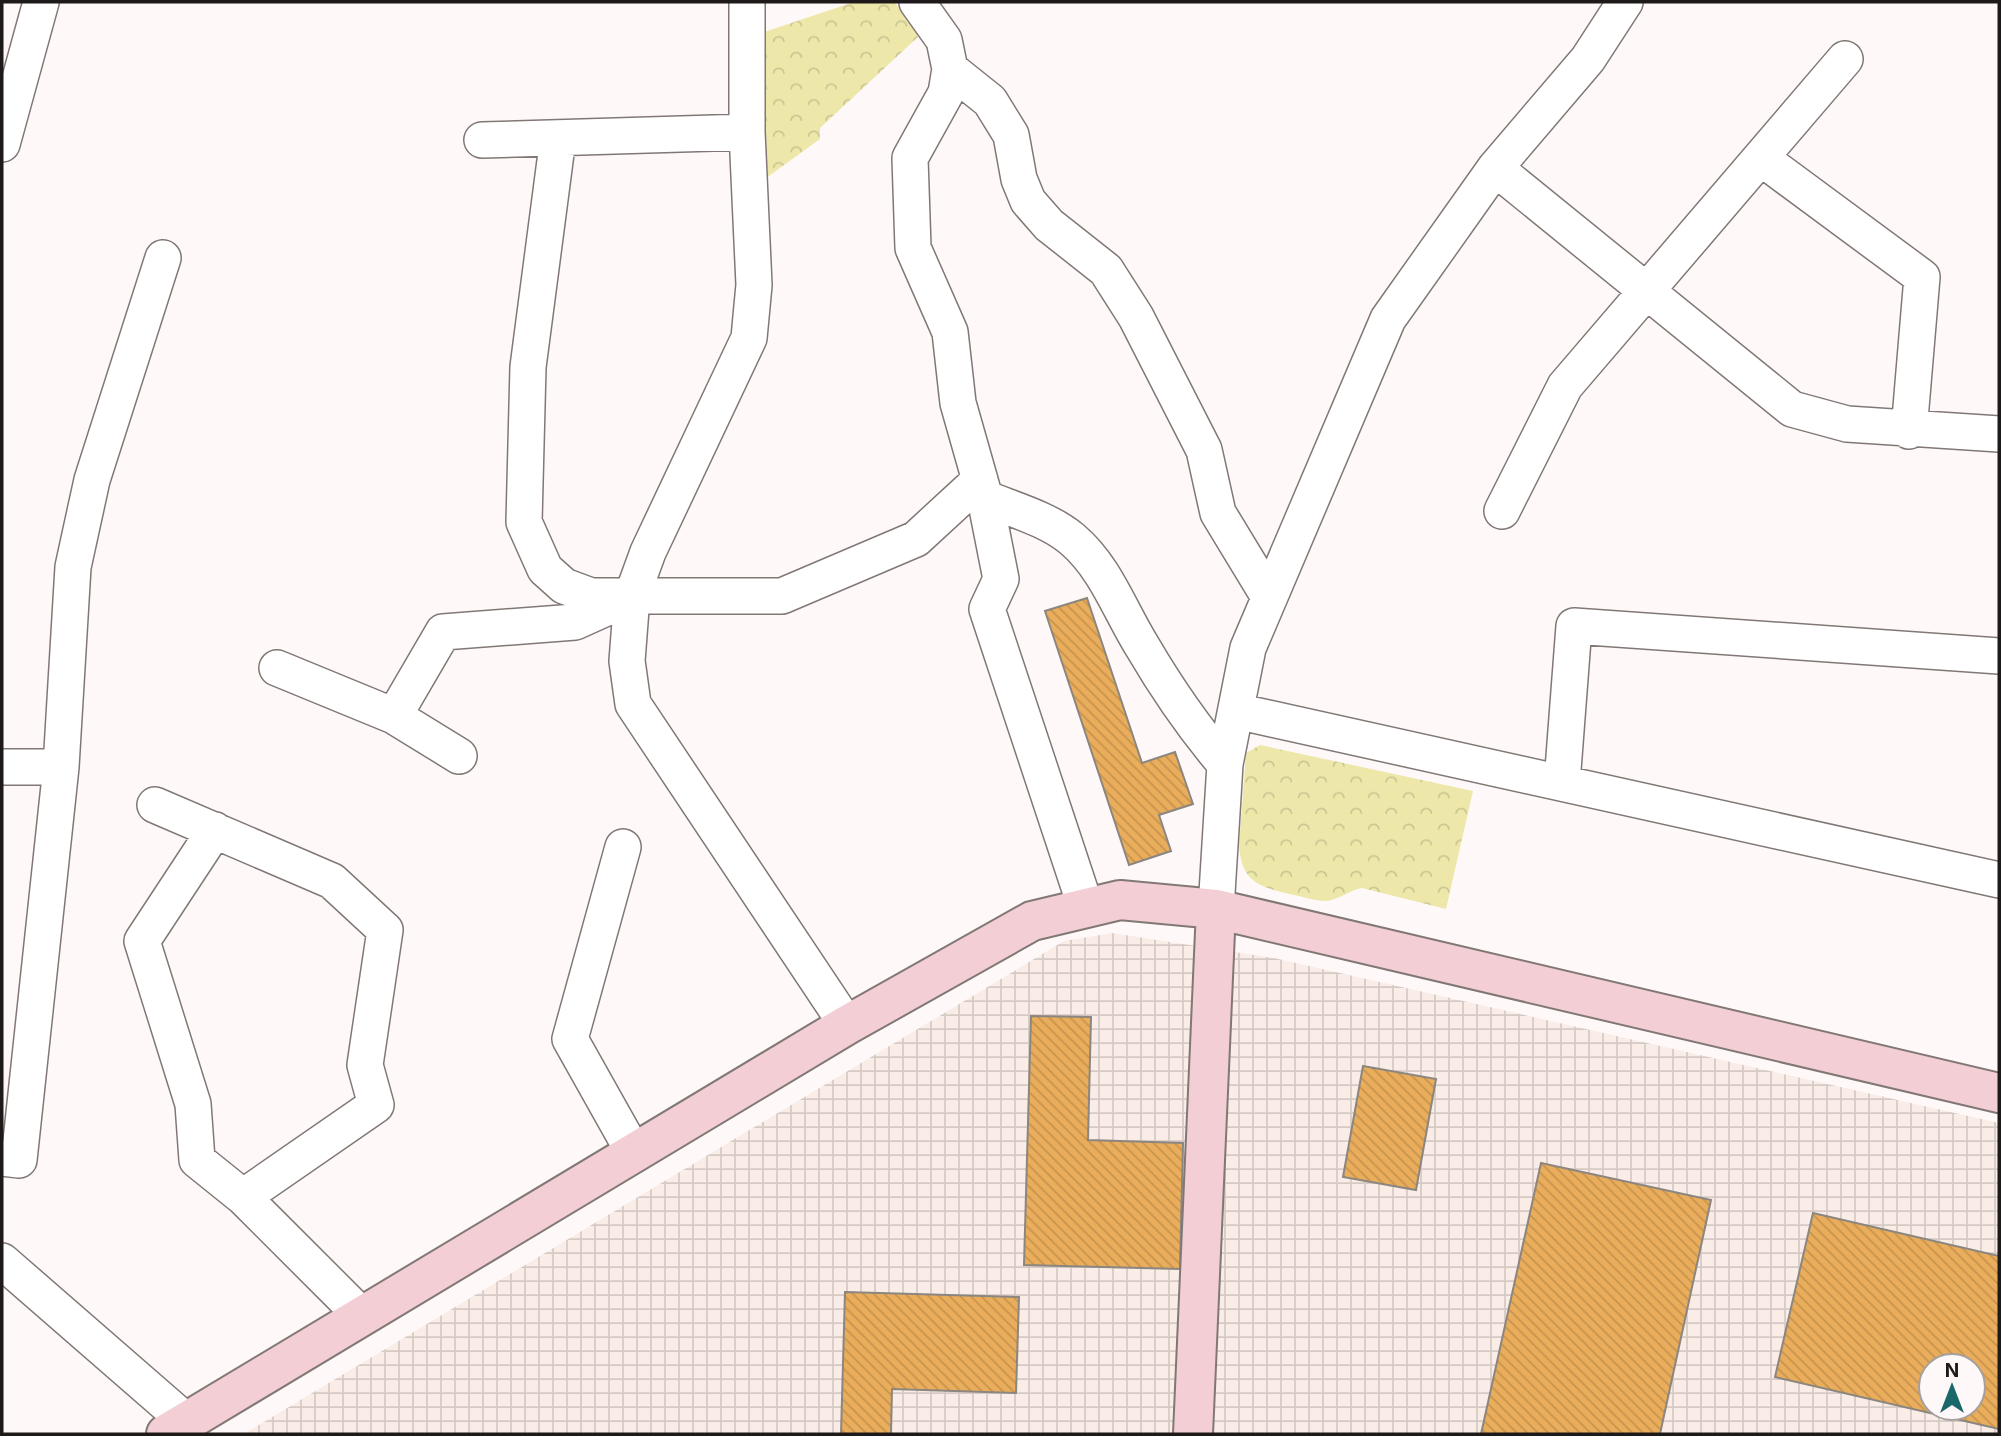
<svg xmlns="http://www.w3.org/2000/svg" width="2001" height="1436" viewBox="0 0 2001 1436" font-family="Inter,sans-serif">
<style>
.industrial{fill:url(#industrial-grid);fill-rule:evenodd}
.forest{fill:url(#forest-crowns)}
.building{fill:url(#building-back-hatch);stroke:#8b867f;stroke-width:2;fill-rule:evenodd}
.lines{fill:none;stroke-linecap:round;stroke-linejoin:round}
.street-casing{stroke:#817875;stroke-width:38}
.secondary-casing{stroke:#817875;stroke-width:42}
.street{stroke:#fff;stroke-width:35}
.secondary{stroke:#f3ced5;stroke-width:38}
</style>
<defs>
<pattern id="industrial-grid" width="8" height="8" patternUnits="userSpaceOnUse" patternTransform="scale(1.75)"><rect width="8" height="8" fill="#faece6"/><path d="M0 4h8M4 0v8" fill="none" stroke="#d6cac5"/></pattern>
<pattern id="forest-crowns" width="20" height="18" patternUnits="userSpaceOnUse" patternTransform="scale(1.75)"><rect width="20" height="18" fill="#ede8aa"/><path d="M2 6a3 3 0 1 1 6 0M12 15a3 3 0 1 1 6 0" fill="none" stroke="#cbc692"/></pattern>
<pattern id="building-back-hatch" width="6" height="6" patternUnits="userSpaceOnUse" patternTransform="scale(1.75)"><rect width="6" height="6" fill="#e9ad5b"/><path d="M-1 5l2 2M0 0l6 6M5-1l2 2" fill="none" stroke="#c7944f"/></pattern>
</defs>
<rect width="100%" height="100%" fill="#fef9f8"/>
<path class="industrial" d="M1112,933l162,25 725,165v311h-1755l820,-493zM1931,1366h42v42h-42z"/>
<path class="forest" d="M854,2h40l21,23 3,12 -98,91v11l-62,45v-150z
M1260,745l213,46 -27,118 -84,-21c-13,2 -23,12 -36,13 -10,0 -22,-4 -32,-6 -33,-8 -52,-11 -55,-49l7,-93z"/>
<path class="building" d="M1087,598l55,165 33,-11 18,52 -34,11 12,36 -42,14 -84,-254z
M1031,1016l60,1 -3,123 95,3 -3,126 -156,-4z
M1363,1066l73,13 -20,111 -73,-13z
M1541,1163l170,37 -51,234h-179z
M1813,1213l186,43v173l-224,-52zM1931,1366h42v42h-42z
M845,1292l174,5 -3,96 -124,-4 -1,45h-50z"/>
<g class="lines">
<g class="street-casing">
<path id="street" d="M747,2v130l7,153 -5,53 -101,214 -16,44 -5,65 6,43 214,321
M917,2l27,38 6,29 -4,24 -36,65 3,90 37,84 8,71 27,95c29,12 63,21 87,41 34,29 47,70 70,107 24,41 52,82 83,118
M950,69l40,32 21,34 8,44 9,22 21,24 57,45 30,47 68,133 14,63 51,84
M558,138l-30,229 -4,155 21,47 19,17 27,10h191l134,-57 64,-59
M482,140l265,-8
M2,144l39,-142
M1761,158l161,119 -13,154
M1495,168l297,241 55,15 152,10
M985,498l16,81 -14,30 99,299
M1502,511l63,-125 280,-327
M277,668l117,48 49,-84 132,-10 51,-23
M1236,711l763,169
M394,716l65,40
M2,767h59l-42,393 -17,-2
M61,767l12,-200 19,-87 71,-222
M1562,783l12,-157 425,30
M155,805l177,76 53,49 -20,135 11,40 -133,92 119,119
M215,830l-73,111 51,163 4,56 46,37
M623,847l-53,192 64,114
M1216,909l9,-145 23,-116 140,-329 107,-151 93,-109 37,-57
M2,1261l185,161"/>
</g>
<g class="secondary-casing">
<path id="secondary" d="M166,1434l681,-409 185,-104 88,-21 96,9 783,184
M1193,1434l23,-525"/>
</g>
<use href="#street" class="street"/>
<use href="#secondary" class="secondary"/>
</g>
<rect width="2001" height="1436" fill="none" stroke="#1e1a19" stroke-width="7"/>
<g transform="translate(1952 1387)"><circle r="33" fill="#fef9f8" stroke="#a4a09f" stroke-width="2"/>
<path d="M0-5L12 26L0 18L-12 26Z" fill="#1a686a"/>
<text y="-10" font-size="19" font-weight="bold" text-anchor="middle" fill="#1e1a19">N</text>
</g>
</svg>
